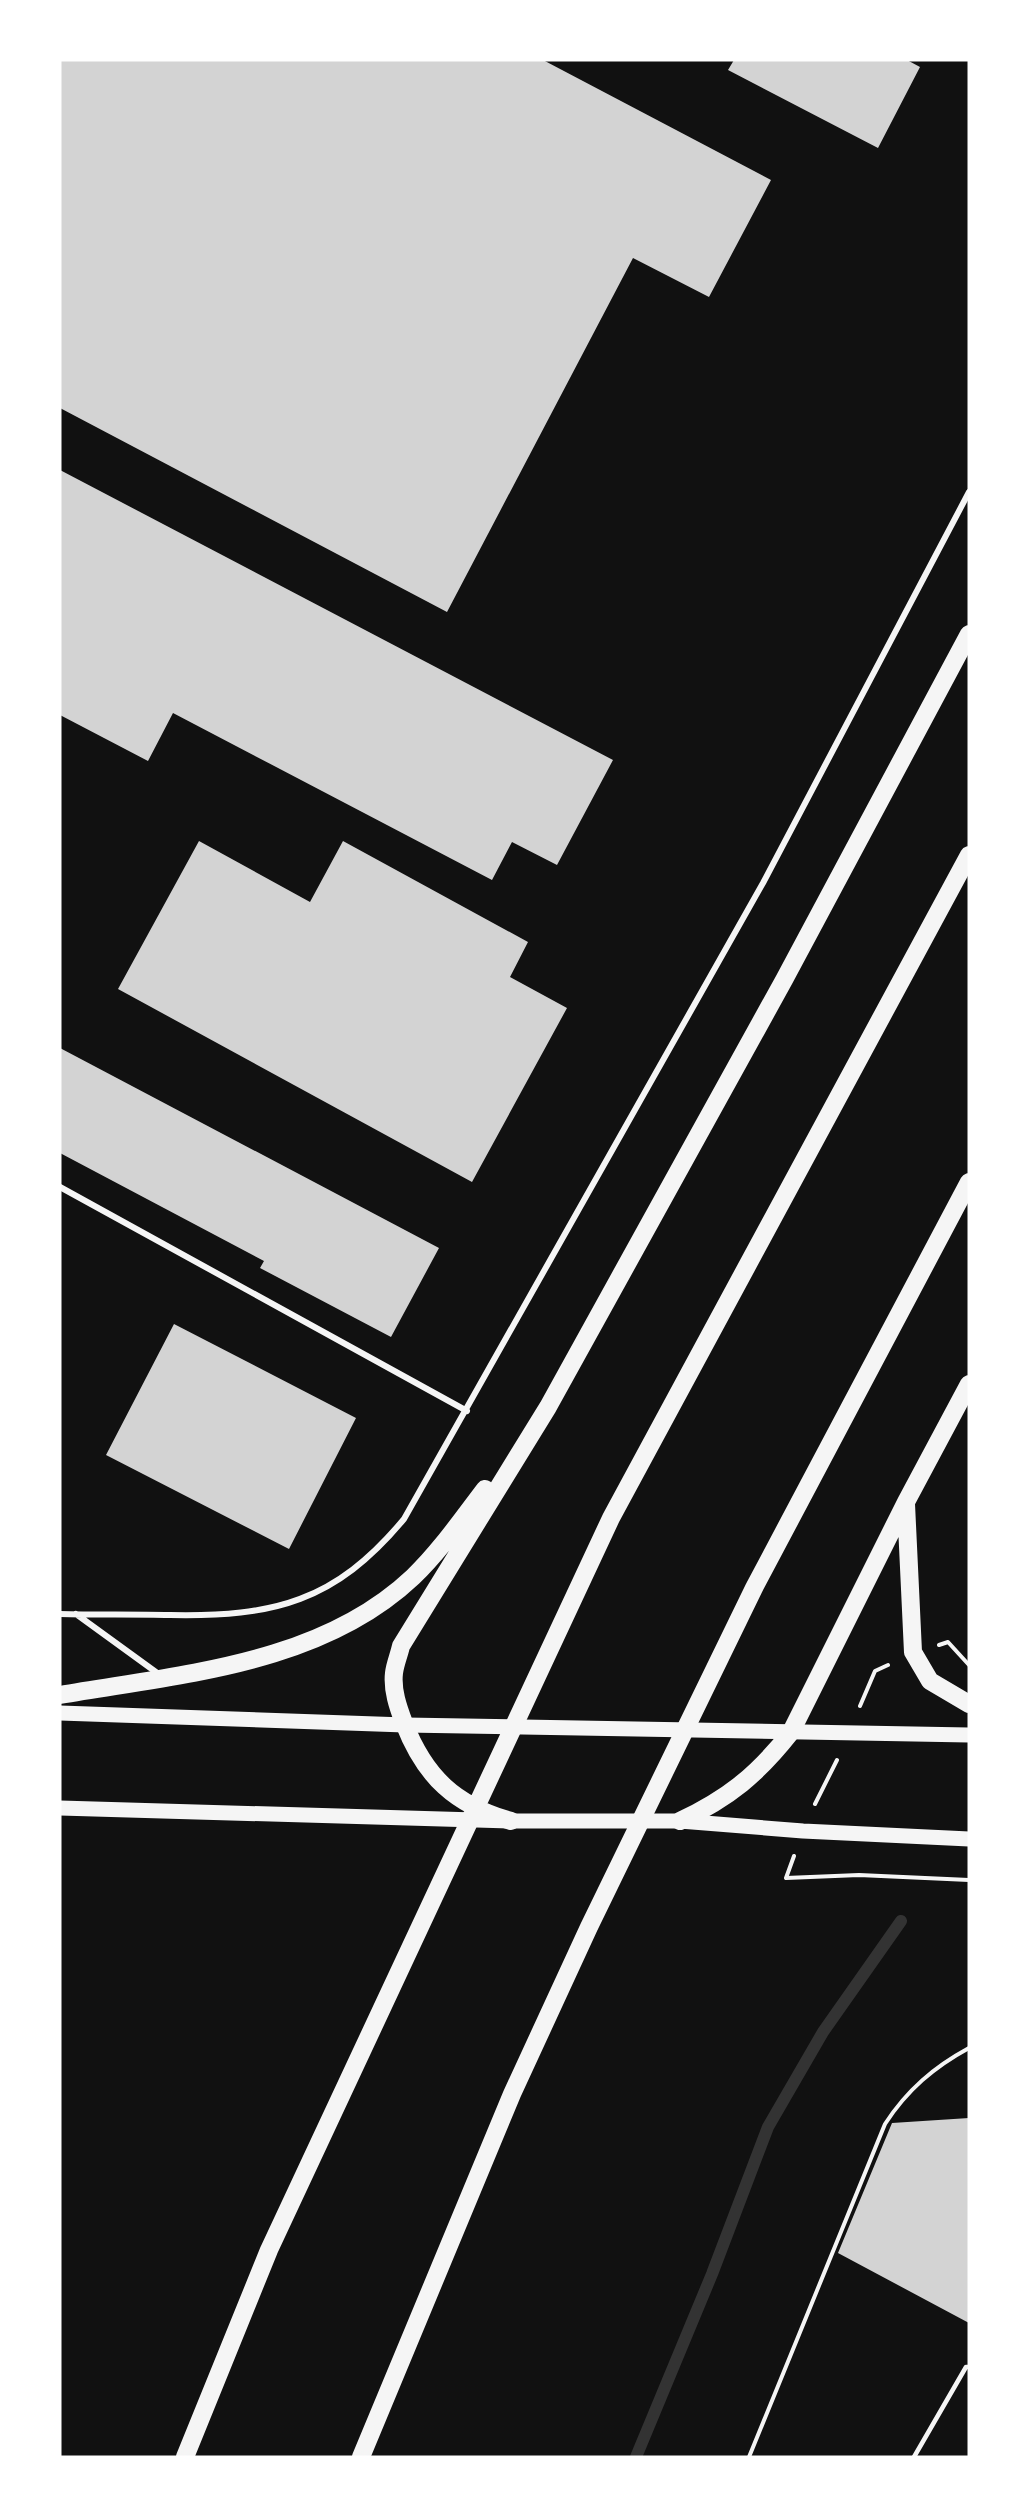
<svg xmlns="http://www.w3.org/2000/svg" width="1029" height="2517" viewBox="0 0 1029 2517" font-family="'Open Sans',sans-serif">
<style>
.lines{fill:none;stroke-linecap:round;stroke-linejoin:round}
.stream{stroke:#333;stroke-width:12}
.building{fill:#d3d3d3}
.path{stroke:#f5f5f5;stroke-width:4}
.service{stroke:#f5f5f5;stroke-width:4.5}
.minor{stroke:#f5f5f5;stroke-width:6}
.primary{stroke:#f5f5f5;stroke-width:15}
.motorway{stroke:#f5f5f5;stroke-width:18}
</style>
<rect width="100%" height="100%" fill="#111"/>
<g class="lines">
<path class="stream" d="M636,2457l76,-183 56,-147 55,-95 78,-111"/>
</g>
<path class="building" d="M60,60h483l228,120 -62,117 -76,-39 -186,354 -387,-204z
M734,60h173l13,7 -42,81 -150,-78z
M60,470l553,290 -56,105 -45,-23 -20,38 -319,-167 -25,48 -88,-46z
M199,841l111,61 33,-61 185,101 -18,35 57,31 -95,174 -354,-193z
M60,1048l379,200 -48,89 -131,-69 4,-7 -204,-108z
M174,1324l182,94 -67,131 -183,-94z
M969,2118v205l-131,-70 54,-130z"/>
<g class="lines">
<path class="path" d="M939,1645l9,-3 21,23
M860,1706l15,-35 13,-6
M815,1804l22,-44
M794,1856l-8,22 73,-3 110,5
M749,2457l136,-333c22,-34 49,-57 84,-76"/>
<path class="service" d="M914,2457l52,-90h3"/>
<path class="minor" d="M60,1187l407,224
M60,1614c37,1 73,0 110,1 104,2 165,-13 234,-96l359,-636 206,-391
M76,1614l84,61"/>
<path class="primary" d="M60,1713l345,12 564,10
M60,1808l451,13h169l123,10 166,8"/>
<path class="motorway" d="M906,1504l7,148 17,29 39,23
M60,1695c120,-21 260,-30 353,-118 27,-26 49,-58 72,-88
M511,1821c-56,-16 -86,-44 -107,-98 -6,-16 -12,-33 -10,-50 1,-9 5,-18 7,-27l147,-239 236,-427 185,-346
M680,1821c49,-23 78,-47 111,-89l115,-230 63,-118
M185,2457l84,-207 342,-732 358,-663
M361,2457l151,-363 77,-167 165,-339 215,-406"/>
</g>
<rect width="1029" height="2517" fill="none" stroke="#ffffff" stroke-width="123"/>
</svg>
